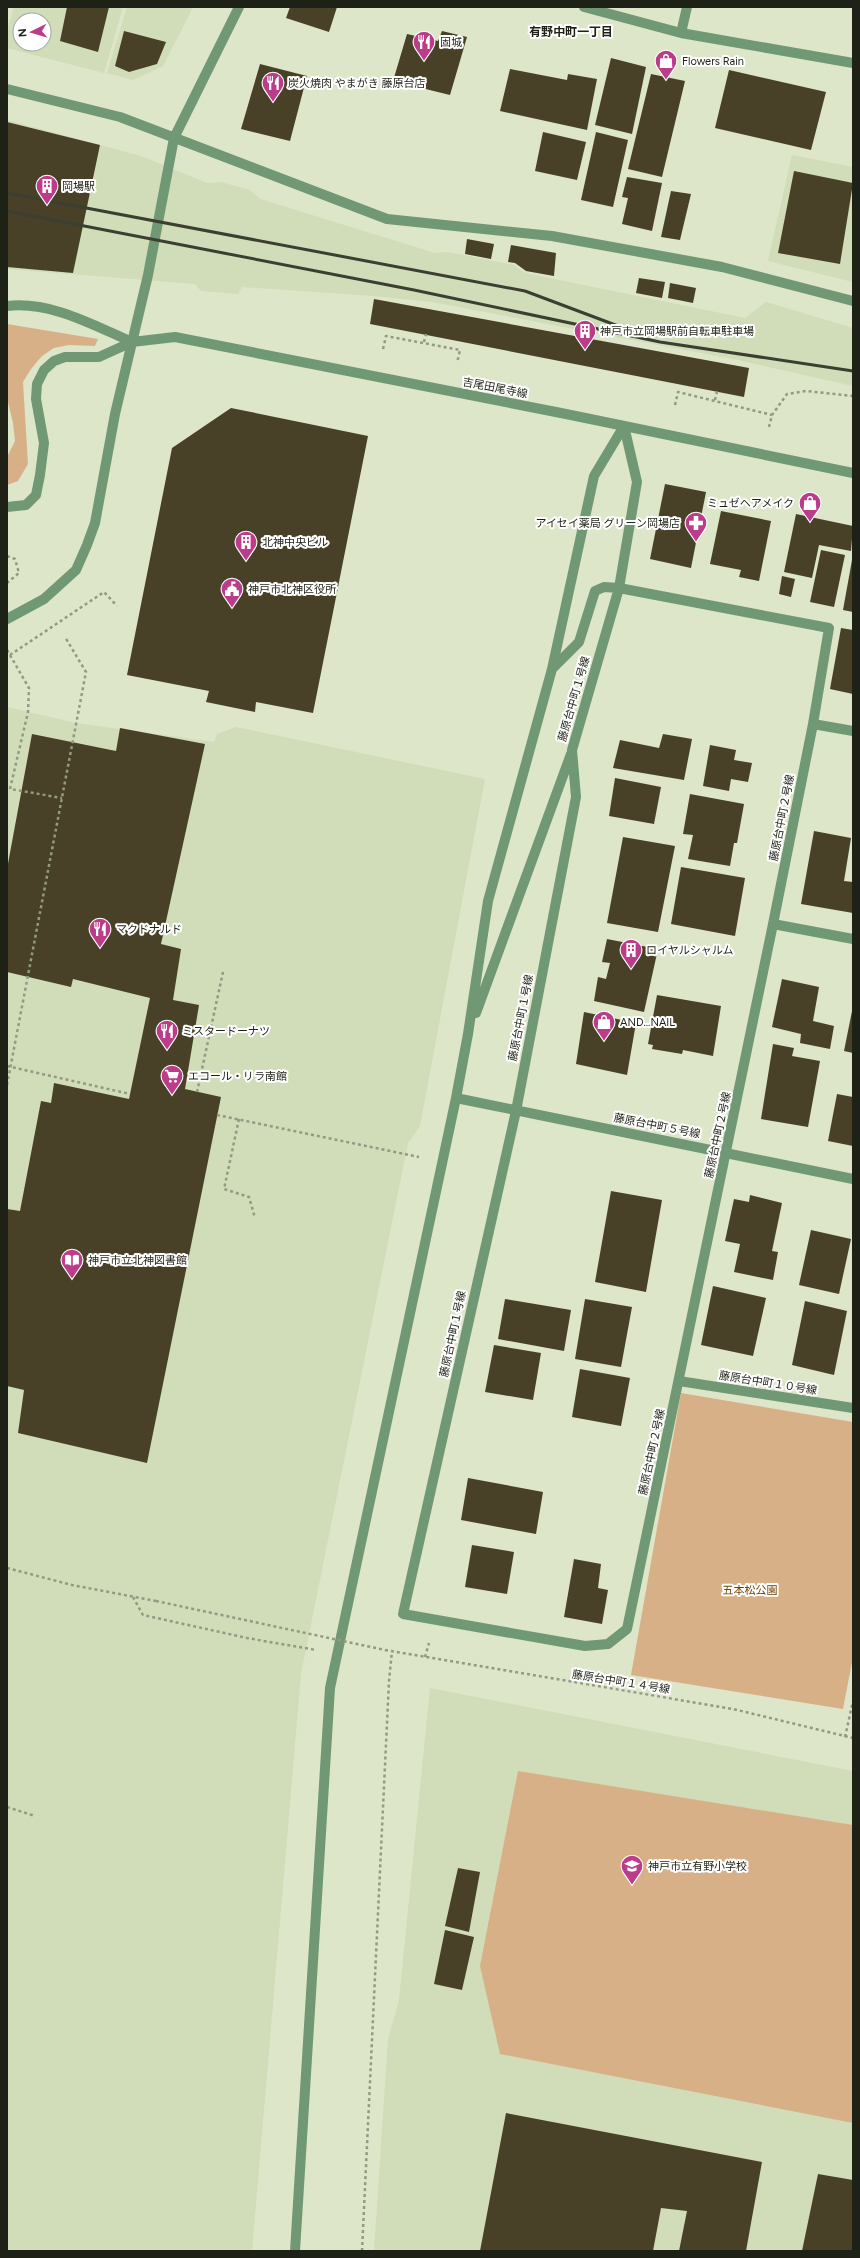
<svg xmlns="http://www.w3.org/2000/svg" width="860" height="2258" viewBox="0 0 860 2258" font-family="Figtree,'Noto Sans JP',sans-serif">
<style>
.built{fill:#d1dcb8;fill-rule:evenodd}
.green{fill:#d8b087}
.building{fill:#494127}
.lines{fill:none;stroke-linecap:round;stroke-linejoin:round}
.path{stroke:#939a83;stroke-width:2.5;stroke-dasharray:3 3;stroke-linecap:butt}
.minor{stroke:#719875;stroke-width:10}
.rail{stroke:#3b3f31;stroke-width:3}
.path-bridge{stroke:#939a83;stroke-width:2.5;stroke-dasharray:3 3;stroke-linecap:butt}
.labels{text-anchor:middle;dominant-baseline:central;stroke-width:4;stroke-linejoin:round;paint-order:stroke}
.poi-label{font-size:11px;fill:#1e2116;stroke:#fff;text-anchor:start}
.street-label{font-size:11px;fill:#1e2116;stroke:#fff}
.park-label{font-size:11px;fill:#714300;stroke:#fff}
.neighbourhood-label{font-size:12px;font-weight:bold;fill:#1e2116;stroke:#fff}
</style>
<rect width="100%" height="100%" fill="#dde6c8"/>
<path class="built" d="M14,7h109l-19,66 -97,-25v-17zM20,20h24v24h-24z
M127,7h66l-30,59 -30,14 -26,-7z
M7,120l134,36 66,27 14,-1 29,8 10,9 175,54 13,-1 66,13 11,8 220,45 21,-16 87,26v58l-115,-26 -306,-58 -58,-6 -132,-9 -4,7 -37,-3 -6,-7 -188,-15z
M792,155l61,12v115l-85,-21z
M7,707l69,16 138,19 3,-8 19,-7 249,52 -65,347 -12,17 -107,531 -49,577h-245z
M430,1688l423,83v480h-479l14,-212 11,-39z"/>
<path class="green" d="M7,324l91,15 -3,7 -26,-1 -15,3 -12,8 -11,13 -8,13 5,82 -10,17 -11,4v-28l8,-16 -2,-18 -6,-25z
M681,1393l172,29v235l-10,52 -212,-34z
M518,1771l335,54v298l-353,-69 -20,-88z"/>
<path class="building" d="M67,7h42l-11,45 -38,-11z
M290,7h47l-8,25 -43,-14z
M124,31l42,11 -9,22 -28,8 -14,-6z
M442,31l25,6 -17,58 -57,-14 14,-47 31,7z
M611,58l35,9 -14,67 -37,-9z
M260,64l47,12 -17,65 -49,-12z
M510,69l57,11 1,-6 29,5 -10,51 -87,-19z
M729,70l97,22 -15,58 -96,-22z
M651,74l34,7 -23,96 -34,-8z
M7,122l93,23 -27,128 -66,-6z
M543,132l43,10 -9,38 -42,-9z
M596,132l32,8 -15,67 -32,-7z
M794,171l59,12 -13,81 -62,-11z
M627,177l35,6 -10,48 -30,-7 6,-26 -6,-1z
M671,191l20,3 -11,46 -19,-3z
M467,239l27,5 -3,15 -26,-5z
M511,245l45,8 -2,23 -28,-5 -11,-8 -7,-1z
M639,278l26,4 -3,16 -26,-5z
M670,283l26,5 -3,15 -25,-5z
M374,299l375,69 -5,29 -374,-73z
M231,408l137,28 -55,277 -57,-11 -1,10 -49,-10 3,-11 -82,-16 45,-227z
M665,484l41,8 -15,76 -41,-9z
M721,511l50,10 -12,60 -20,-4 2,-7 -31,-6z
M796,514l57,12 -2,25 -32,-6 -7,33 -28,-6z
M821,550l24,5 -11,52 -24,-5z
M852,560h1v52l-10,-2z
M782,576l13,3 -4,18 -12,-3z
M841,628l12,2v64l-23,-5z
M120,728l85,16 -44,200 20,5 -8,51 26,5 -14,84 36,8 -74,366 -129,-30 6,-43 -17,-4v-177l13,2 21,-110 10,2 3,-20 75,16 21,-101 -77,-19 -2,8 -64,-15v-103l25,-135 84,17z
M663,734l29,5 -8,41 -71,-12 7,-28 39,8z
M710,745l26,5 -2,10 18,3 -4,19 -17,-3 -2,12 -26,-5z
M615,778l46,9 -7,37 -45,-8z
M690,794l54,10 -7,39h-3l-4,23 -42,-7 5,-24 -10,-1z
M814,831l37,7 -7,43 9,1v31l-52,-9z
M623,837l52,9 -17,86 -51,-9z
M681,867l64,11 -10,58 -64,-12z
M607,939l51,10 -14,63 -50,-11 4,-24 8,2 4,-16 -8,-1z
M782,979l37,8 -6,34 21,5 -4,23 -30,-6 1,-9 -29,-7z
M657,995l64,11 -8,50 -30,-6 -1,4 -30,-5 1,-4 -5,-1z
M853,1006v47l-9,-2z
M584,1012l52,11 -9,52 -51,-11z
M773,1044l21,4 -2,8 28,5 -12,66 -47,-8z
M837,1094l16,3v49l-25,-5z
M611,1191l51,9 -16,92 -51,-10z
M750,1195l32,8 -10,48 6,1 -5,28 -39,-8 6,-28 -15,-3 9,-42 15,3z
M811,1230l40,9 -12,55 -40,-9z
M713,1286l53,12 -13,58 -52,-11z
M505,1299l66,11 -7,41 -66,-12z
M585,1299l47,8 -11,60 -46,-8z
M805,1301l42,10 -13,64 -42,-10z
M494,1345l47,8 -8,47 -48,-8z
M580,1369l50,9 -9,48 -49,-9z
M468,1478l75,14 -7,42 -75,-14z
M472,1545l42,7 -7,42 -42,-7z
M574,1559l27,5 -3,24 10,2 -6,34 -38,-7z
M458,1868l22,4 -11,60 -24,-6z
M445,1930l29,7 -12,53 -28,-6z
M506,2113l256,49 -16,89h-67l8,-40 -26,-3 -8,43h-173z
M818,2174l35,6v71h-51z"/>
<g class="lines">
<path class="path" d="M424,342l2,-8
M383,349l3,-13 74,14 -3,13
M715,400l2,-9
M675,405l3,-13 94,23
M769,427l3,-12 15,-21 19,-3 47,5
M7,556l8,3 4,14 -12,10
M7,650l22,38 -1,24 -18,77 52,9
M10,655l94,-63 13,14
M7,1066l123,28
M7,1085l79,-413 -21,-35
M197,1092l26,-120
M217,1115l202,42
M239,1119l-15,70 25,8 6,21
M7,1568l65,17 84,16
M133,1597l10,18 104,23 69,12
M385,1650l348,59 120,29
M425,1657l4,-14
M845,1737l8,-36
M7,1807l28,9
M362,2251l27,-570 3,-30"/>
<path class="minor" d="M584,7l97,26 172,30
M681,33l6,-26
M7,89l113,28 267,102 165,17 170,31 131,34
M7,306c44,-5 86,19 125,36
M7,507l19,-2 10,-10 4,-20 4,-32 -8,-44 1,-15 7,-14 10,-9 11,-4h34l33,-15 43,-5 386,76 292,60
M7,619l37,-20 32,-29 11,-25 8,-22 20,-109 33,-139 26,-137 65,-131
M552,669l27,-27 16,-51 9,-4 15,1 210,40 -16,96 -40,200 -146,705 -19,15 -23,2 -182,-32 113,-503 60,-314 -4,-47 47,-162 18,-106 -13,-56
M813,724l40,7
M773,924l80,15
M476,1013l95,-259
M456,1098l397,81
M679,1381l174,27
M295,2251l35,-563 126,-590 12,-64 20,-133 64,-232 42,-193 30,-50"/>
<path class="rail" d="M7,193l518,98 109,41
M7,211l407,79 246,52 193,29"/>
<path class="path-bridge" d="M156,1601l229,49"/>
</g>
<defs>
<g id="restaurant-pin" transform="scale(1.15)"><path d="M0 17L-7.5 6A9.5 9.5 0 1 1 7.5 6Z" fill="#bb3d8a" stroke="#fff"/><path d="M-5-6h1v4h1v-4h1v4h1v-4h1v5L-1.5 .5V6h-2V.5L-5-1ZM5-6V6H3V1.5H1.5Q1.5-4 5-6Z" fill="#fff"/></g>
<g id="shop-pin" transform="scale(1.15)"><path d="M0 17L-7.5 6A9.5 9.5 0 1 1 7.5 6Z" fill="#bb3d8a" stroke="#fff"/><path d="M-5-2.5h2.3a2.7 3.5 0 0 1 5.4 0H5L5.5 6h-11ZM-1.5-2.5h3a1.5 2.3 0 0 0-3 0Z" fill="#fff"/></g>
<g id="building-pin" transform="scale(1.15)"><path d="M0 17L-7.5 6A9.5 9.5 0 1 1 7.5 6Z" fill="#bb3d8a" stroke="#fff"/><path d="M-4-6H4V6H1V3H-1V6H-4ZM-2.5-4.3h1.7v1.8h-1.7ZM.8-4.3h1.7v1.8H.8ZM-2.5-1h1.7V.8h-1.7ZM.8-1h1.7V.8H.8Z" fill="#fff"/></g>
<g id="pharmacy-pin" transform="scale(1.15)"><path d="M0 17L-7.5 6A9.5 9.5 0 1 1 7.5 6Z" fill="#bb3d8a" stroke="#fff"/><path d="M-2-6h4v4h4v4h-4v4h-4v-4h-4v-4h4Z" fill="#fff"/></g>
<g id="civic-pin" transform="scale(1.15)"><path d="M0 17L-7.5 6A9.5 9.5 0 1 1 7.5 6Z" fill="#bb3d8a" stroke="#fff"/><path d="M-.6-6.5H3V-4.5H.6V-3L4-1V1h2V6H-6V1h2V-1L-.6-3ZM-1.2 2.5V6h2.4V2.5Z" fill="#fff"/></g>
<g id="supermarket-pin" transform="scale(1.15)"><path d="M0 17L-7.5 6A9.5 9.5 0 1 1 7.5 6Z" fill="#bb3d8a" stroke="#fff"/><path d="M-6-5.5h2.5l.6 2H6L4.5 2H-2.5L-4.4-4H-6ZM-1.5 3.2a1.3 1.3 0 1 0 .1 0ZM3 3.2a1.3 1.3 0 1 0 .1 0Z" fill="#fff"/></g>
<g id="library-pin" transform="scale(1.15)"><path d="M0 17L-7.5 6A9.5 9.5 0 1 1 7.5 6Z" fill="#bb3d8a" stroke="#fff"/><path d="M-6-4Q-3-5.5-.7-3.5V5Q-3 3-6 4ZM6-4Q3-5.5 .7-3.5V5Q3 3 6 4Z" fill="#fff"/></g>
<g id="school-pin" transform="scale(1.15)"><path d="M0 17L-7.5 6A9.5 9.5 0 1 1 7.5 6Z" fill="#bb3d8a" stroke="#fff"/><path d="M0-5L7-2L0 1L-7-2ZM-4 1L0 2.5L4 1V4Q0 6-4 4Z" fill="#fff"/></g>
</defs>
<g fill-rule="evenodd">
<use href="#restaurant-pin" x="424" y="42"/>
<use href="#shop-pin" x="666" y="61"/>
<use href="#restaurant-pin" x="273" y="83"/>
<use href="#building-pin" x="47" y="186"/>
<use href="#building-pin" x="585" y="331"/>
<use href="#shop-pin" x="810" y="503"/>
<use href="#pharmacy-pin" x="696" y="523"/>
<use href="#building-pin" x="246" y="542"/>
<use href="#civic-pin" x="232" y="589"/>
<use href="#restaurant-pin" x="100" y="929"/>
<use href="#building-pin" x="631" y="950"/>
<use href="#shop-pin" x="604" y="1022"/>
<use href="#restaurant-pin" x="167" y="1031"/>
<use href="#supermarket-pin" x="172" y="1076"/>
<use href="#library-pin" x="72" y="1260"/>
<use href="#school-pin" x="632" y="1866"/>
</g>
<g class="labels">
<g class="poi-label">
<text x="440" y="42">固城</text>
<text x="682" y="61">Flowers Rain</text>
<text x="288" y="83">炭火焼肉 やまがき 藤原台店</text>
<text x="62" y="186">岡場駅</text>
<text x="600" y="331">神戸市立岡場駅前自転車駐車場</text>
<text x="794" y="503" text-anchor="end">ミュゼヘアメイク</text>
<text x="680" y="523" text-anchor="end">アイセイ薬局 グリーン岡場店</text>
<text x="262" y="542">北神中央ビル</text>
<text x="248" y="589">神戸市北神区役所</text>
<text x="116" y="929">マクドナルド</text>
<text x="646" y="950">ロイヤルシャルム</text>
<text x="620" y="1022">AND...NAIL</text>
<text x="182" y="1031">ミスタードーナツ</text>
<text x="188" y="1076">エコール・リラ南館</text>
<text x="88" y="1260">神戸市立北神図書館</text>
<text x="648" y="1866">神戸市立有野小学校</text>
</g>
<g class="street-label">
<text transform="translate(495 388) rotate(11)">吉尾田尾寺線</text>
<text transform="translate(574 699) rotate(-74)">藤原台中町１号線</text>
<text transform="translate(782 818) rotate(-79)">藤原台中町２号線</text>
<text transform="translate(521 1018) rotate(-79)">藤原台中町１号線</text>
<text transform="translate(657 1126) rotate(11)">藤原台中町５号線</text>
<text transform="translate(718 1135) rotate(-78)">藤原台中町２号線</text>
<text transform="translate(453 1334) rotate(-78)">藤原台中町１号線</text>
<text transform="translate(768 1383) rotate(9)">藤原台中町１０号線</text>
<text transform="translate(652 1452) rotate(-78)">藤原台中町２号線</text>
<text transform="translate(621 1682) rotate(9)">藤原台中町１４号線</text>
</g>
<g class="park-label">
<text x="750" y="1590">五本松公園</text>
</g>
<g class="neighbourhood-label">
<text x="571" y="32">有野中町一丁目</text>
</g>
</g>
<rect width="860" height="2258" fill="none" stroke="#1e2116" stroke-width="16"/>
<g transform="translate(32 32) rotate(265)"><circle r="19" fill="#ffffff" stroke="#a5a6a2"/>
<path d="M0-3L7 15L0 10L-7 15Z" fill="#bb3d8a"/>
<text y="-6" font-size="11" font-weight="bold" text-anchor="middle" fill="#1e2116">N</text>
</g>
</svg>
